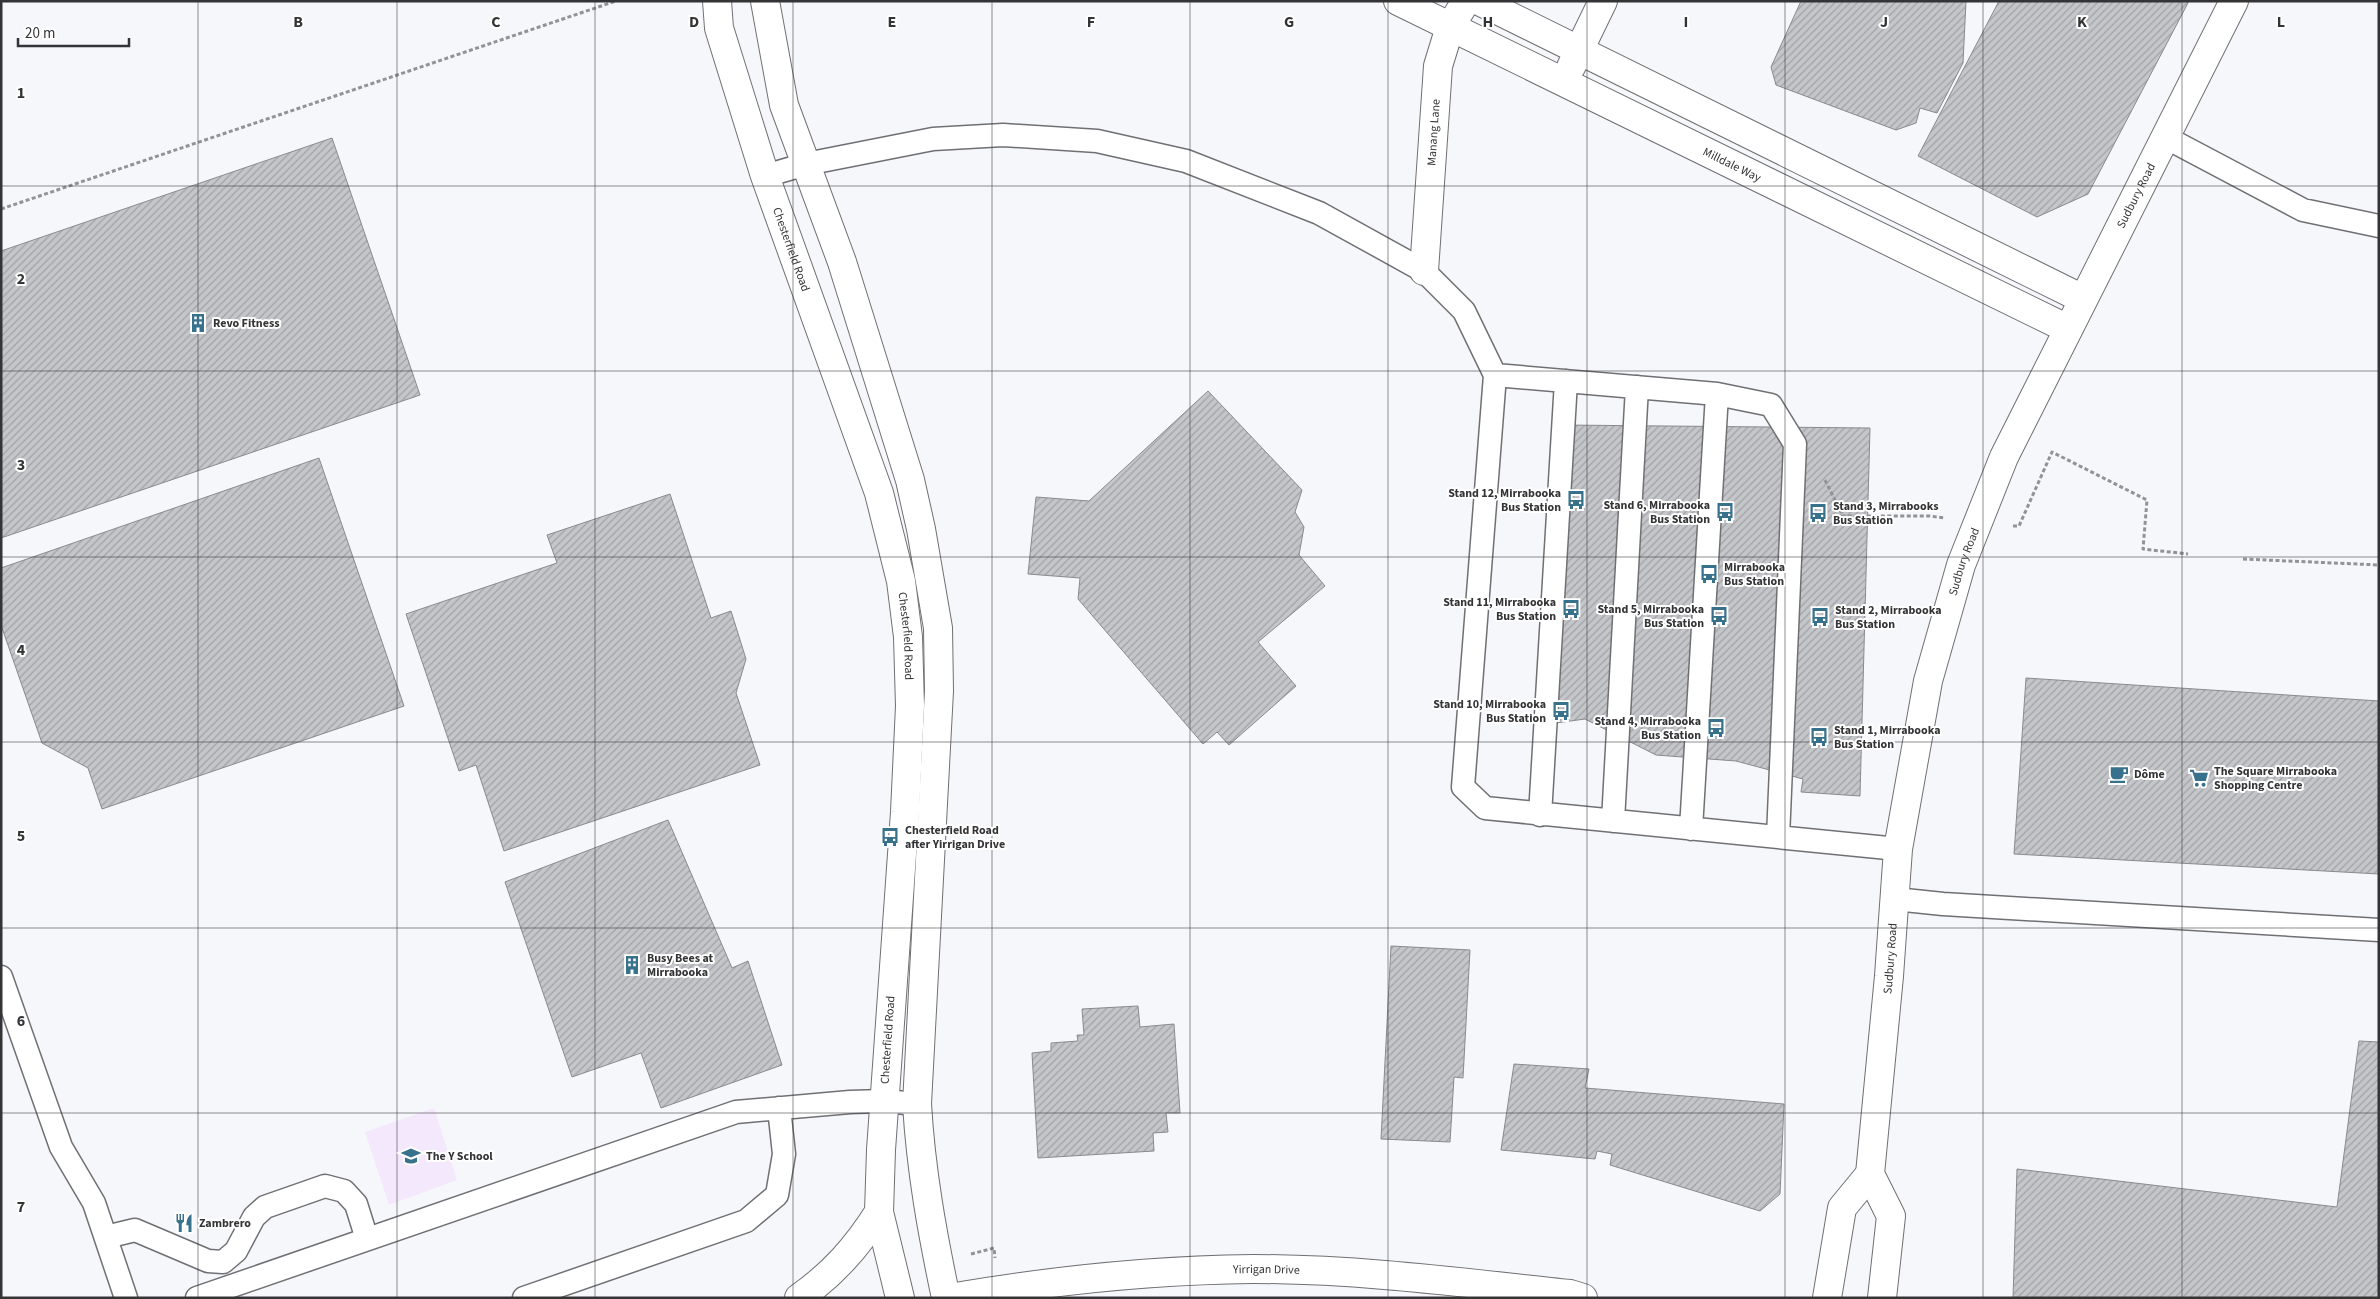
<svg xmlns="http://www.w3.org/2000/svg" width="2380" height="1299" viewBox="0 0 2380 1299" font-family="'Source Sans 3',sans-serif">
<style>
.education{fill:#f4e8fc}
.building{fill:url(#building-hatch);stroke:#8a8a8e}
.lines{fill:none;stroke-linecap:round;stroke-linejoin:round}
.lane-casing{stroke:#707074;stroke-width:25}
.street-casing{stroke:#707074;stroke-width:30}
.secondary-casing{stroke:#707074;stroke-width:30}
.primary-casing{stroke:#707074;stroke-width:30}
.path{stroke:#929396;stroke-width:3;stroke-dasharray:4 2.5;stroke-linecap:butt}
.lane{stroke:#fff;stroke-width:22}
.street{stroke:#fff;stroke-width:28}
.secondary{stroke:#fff;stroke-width:28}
.primary{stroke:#fff;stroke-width:28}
.grid{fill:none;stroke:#343436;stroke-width:1;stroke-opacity:0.55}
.labels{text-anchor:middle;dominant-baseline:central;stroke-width:4;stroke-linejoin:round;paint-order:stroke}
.street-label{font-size:12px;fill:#343436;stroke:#fff}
.poi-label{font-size:12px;font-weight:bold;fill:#343436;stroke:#fff;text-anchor:start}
.grid-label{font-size:16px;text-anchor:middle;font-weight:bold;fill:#343436;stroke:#fff;stroke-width:4;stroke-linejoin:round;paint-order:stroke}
</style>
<defs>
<pattern id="building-hatch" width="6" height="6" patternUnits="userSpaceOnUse" patternTransform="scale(1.25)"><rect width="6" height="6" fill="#c5c6ca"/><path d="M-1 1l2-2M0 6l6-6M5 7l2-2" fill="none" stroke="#a1a2a5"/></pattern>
</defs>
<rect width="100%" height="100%" fill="#f6f7fb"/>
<path class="education" d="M434,1108l23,72 -68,25 -24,-73z"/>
<path class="building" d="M1801,1h165l-3,62 -26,50 -17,-5 -4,15 -20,7 -120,-45 -5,-18z
M1999,1h190l-101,193 -51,23 -119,-61z
M332,138l88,257 -419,143v-287z
M1208,391l94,99 -7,22 9,15 -5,28 26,31 -67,56 38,44 -67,59 -12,-13 -14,12 -125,-145 2,-21 -52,-4 8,-77 53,4z
M1563,425l307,3 -10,368 -59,-4 2,-13 -67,-18 -80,-6 -71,-36 -44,6z
M319,458l85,248 -302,103 -14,-41 -46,-25 -41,-118v-57z
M670,494l41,124 20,-7 15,48 -10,34 24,72 -256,86 -28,-86 -17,6 -53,-157 151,-51 -10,-28z
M2026,678l353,23v173l-365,-20z
M668,820l64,148 16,-7 34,104 -121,43 -20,-55 -69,24 -67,-195z
M1391,946l79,4 -7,128 -9,-1 -4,65 -69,-3z
M1138,1006l2,21 34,-3 6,89h-14l2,19 -15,1 1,18 -116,7 -6,-105 19,-2v-8l27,-2 -1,-6h7l-2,-26z
M2359,1041l20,1v256h-366l4,-129 320,38z
M1514,1064l75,5 -4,19 199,16 -4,90 -20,17 -150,-46 2,-11 -15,-3 -2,8 -94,-9z"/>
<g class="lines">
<g class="lane-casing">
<path id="lane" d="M2165,137l138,73 76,16
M765,176l41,-12 127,-25 70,-4 94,6 89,20 133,52 105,58 40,40 31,64 -32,412 22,21 413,41
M1495,375l222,19 54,11 24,39 -17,393
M1540,815l26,-434
M1613,821l24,-434
M1691,829l26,-435
M1895,899l48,5 436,26
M1,977l60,170 33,56 32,95
M106,1237l29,-7 73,31 15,1 13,-11 18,-34 11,-10 60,-21 19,5 12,13 11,35
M197,1298l539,-186 114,-10 34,-1 33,3
M524,1298l222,-77 31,-26 7,-41 -5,-46"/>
</g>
<g class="street-casing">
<g id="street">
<path id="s1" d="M1398,1l670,328"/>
<path d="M1479,1l604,298"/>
<path d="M1571,67l32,-66"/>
<path id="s2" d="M1424,271l14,-205 12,-39 16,-26"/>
<path d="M1827,1298l15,-90 28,-34"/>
<path id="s3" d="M1882,1298l9,-82 -21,-42 19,-198 9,-127 30,-168 33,-116 43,-108 230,-456"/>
</g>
</g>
<g class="secondary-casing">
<g id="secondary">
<path id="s4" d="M717,1l2,27 46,148 114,317 22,88 7,56 2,69 -5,106 -24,338 -2,62 21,86"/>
<path d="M765,1l19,104 58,157 68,218 11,49 17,99 1,63 -22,413c4,67 15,128 29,194"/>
</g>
</g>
<g class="primary-casing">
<g id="primary">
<path d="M799,1298c34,-24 58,-51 80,-86"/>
<path id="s5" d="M949,1298c100,-17 202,-28 304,-29 106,0 212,14 317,25l13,4"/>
</g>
</g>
<path class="path" d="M1,209l615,-208
M1825,480l18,36h87l15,2
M2013,526h6l33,-74 95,48 -4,49 45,5
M2243,559l136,6
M971,1254l23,-6 1,10"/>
<use href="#lane" class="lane"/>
<use href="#street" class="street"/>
<use href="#secondary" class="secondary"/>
<use href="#primary" class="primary"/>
</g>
<path class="grid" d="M198,1v1297M397,1v1297M595,1v1297M793,1v1297M992,1v1297M1190,1v1297M1388,1v1297M1587,1v1297M1785,1v1297M1983,1v1297M2182,1v1297M1,186h2378M1,371h2378M1,557h2378M1,742h2378M1,928h2378M1,1113h2378"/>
<defs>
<g id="building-bare" transform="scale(1.5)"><path d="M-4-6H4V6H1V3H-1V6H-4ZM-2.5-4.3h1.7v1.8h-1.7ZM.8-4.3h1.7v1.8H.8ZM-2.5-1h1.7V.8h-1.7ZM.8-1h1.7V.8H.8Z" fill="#38718b" stroke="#fff" stroke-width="2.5" paint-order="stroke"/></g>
<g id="bus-bare" transform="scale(1.5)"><path d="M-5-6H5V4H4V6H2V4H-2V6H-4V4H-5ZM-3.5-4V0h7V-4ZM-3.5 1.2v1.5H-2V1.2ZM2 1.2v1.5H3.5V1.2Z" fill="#38718b" stroke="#fff" stroke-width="2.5" paint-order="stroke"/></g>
<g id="cafe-bare" transform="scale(1.5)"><path d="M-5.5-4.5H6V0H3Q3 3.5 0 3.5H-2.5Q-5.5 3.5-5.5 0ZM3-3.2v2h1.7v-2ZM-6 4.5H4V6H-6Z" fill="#38718b" stroke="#fff" stroke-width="2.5" paint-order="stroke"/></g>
<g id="supermarket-bare" transform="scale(1.5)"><path d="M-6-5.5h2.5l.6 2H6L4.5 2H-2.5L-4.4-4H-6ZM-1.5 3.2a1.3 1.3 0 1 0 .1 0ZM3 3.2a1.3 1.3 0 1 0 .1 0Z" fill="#38718b" stroke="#fff" stroke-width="2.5" paint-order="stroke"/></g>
<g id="school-bare" transform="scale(1.5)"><path d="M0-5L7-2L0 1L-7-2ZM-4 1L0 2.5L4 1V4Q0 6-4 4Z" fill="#38718b" stroke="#fff" stroke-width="2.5" paint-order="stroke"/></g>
<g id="restaurant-bare" transform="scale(1.5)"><path d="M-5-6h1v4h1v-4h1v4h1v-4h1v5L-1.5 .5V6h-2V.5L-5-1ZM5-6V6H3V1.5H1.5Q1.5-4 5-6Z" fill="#38718b" stroke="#fff" stroke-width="2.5" paint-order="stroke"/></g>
</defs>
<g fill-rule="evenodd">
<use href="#building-bare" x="198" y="323"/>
<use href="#bus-bare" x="1576" y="500"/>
<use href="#bus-bare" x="1725" y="512"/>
<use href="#bus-bare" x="1818" y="513"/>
<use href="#bus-bare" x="1709" y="574"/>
<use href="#bus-bare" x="1571" y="609"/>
<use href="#bus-bare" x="1719" y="616"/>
<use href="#bus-bare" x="1820" y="617"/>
<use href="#bus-bare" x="1561" y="711"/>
<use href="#bus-bare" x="1716" y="728"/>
<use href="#bus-bare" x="1819" y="737"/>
<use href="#cafe-bare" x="2119" y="774"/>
<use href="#supermarket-bare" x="2199" y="778"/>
<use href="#bus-bare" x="890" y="837"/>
<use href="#building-bare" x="632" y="965"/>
<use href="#school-bare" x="411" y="1156"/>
<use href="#restaurant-bare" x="184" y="1223"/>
</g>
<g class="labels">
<g class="street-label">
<text stroke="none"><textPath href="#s2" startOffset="139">Manang Lane</textPath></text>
<text stroke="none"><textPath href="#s1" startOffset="372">Milldale Way</textPath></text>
<text stroke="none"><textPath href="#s3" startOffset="1156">Sudbury Road</textPath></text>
<text stroke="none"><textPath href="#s4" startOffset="260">Chesterfield Road</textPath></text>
<text stroke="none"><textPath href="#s3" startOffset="751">Sudbury Road</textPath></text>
<text stroke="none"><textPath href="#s4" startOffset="665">Chesterfield Road</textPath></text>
<text stroke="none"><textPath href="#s3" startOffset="346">Sudbury Road</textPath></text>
<text transform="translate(888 1040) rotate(-86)">Chesterfield Road</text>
<text stroke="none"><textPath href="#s5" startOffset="319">Yirrigan Drive</textPath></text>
</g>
<g class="poi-label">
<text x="213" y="323">Revo Fitness</text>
<text x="1561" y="493" text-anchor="end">Stand 12, Mirrabooka<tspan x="1561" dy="14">Bus Station</tspan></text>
<text x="1710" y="505" text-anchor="end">Stand 6, Mirrabooka<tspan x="1710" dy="14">Bus Station</tspan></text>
<text x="1833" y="506">Stand 3, Mirrabooks<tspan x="1833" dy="14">Bus Station</tspan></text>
<text x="1724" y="567">Mirrabooka<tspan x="1724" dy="14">Bus Station</tspan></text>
<text x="1556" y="602" text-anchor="end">Stand 11, Mirrabooka<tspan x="1556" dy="14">Bus Station</tspan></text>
<text x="1704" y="609" text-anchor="end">Stand 5, Mirrabooka<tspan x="1704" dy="14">Bus Station</tspan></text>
<text x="1835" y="610">Stand 2, Mirrabooka<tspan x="1835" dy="14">Bus Station</tspan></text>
<text x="1546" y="704" text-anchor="end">Stand 10, Mirrabooka<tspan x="1546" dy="14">Bus Station</tspan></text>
<text x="1701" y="721" text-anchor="end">Stand 4, Mirrabooka<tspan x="1701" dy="14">Bus Station</tspan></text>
<text x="1834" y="730">Stand 1, Mirrabooka<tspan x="1834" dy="14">Bus Station</tspan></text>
<text x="2214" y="771">The Square Mirrabooka<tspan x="2214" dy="14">Shopping Centre</tspan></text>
<text x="2134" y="774">Dôme</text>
<text x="905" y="830">Chesterfield Road<tspan x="905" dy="14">after Yirrigan Drive</tspan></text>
<text x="647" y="958">Busy Bees at<tspan x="647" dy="14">Mirrabooka</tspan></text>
<text x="426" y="1156">The Y School</text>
<text x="199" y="1223">Zambrero</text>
</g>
</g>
<g class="grid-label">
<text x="298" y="27">B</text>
<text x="496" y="27">C</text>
<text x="694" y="27">D</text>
<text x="892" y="27">E</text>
<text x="1091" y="27">F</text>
<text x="1289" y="27">G</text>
<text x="1488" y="27">H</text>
<text x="1686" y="27">I</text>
<text x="1884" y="27">J</text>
<text x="2082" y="27">K</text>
<text x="2281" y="27">L</text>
<text x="21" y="98">1</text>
<text x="21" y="284">2</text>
<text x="21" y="470">3</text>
<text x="21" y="655">4</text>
<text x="21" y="841">5</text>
<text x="21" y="1026">6</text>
<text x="21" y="1212">7</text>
</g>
<rect width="2380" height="1299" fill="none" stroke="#343436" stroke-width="5"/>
<path d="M18 38v8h111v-8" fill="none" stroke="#343436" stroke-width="2.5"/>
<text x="25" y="38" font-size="15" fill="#343436" stroke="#ffffff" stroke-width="4" paint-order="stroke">20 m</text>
</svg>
